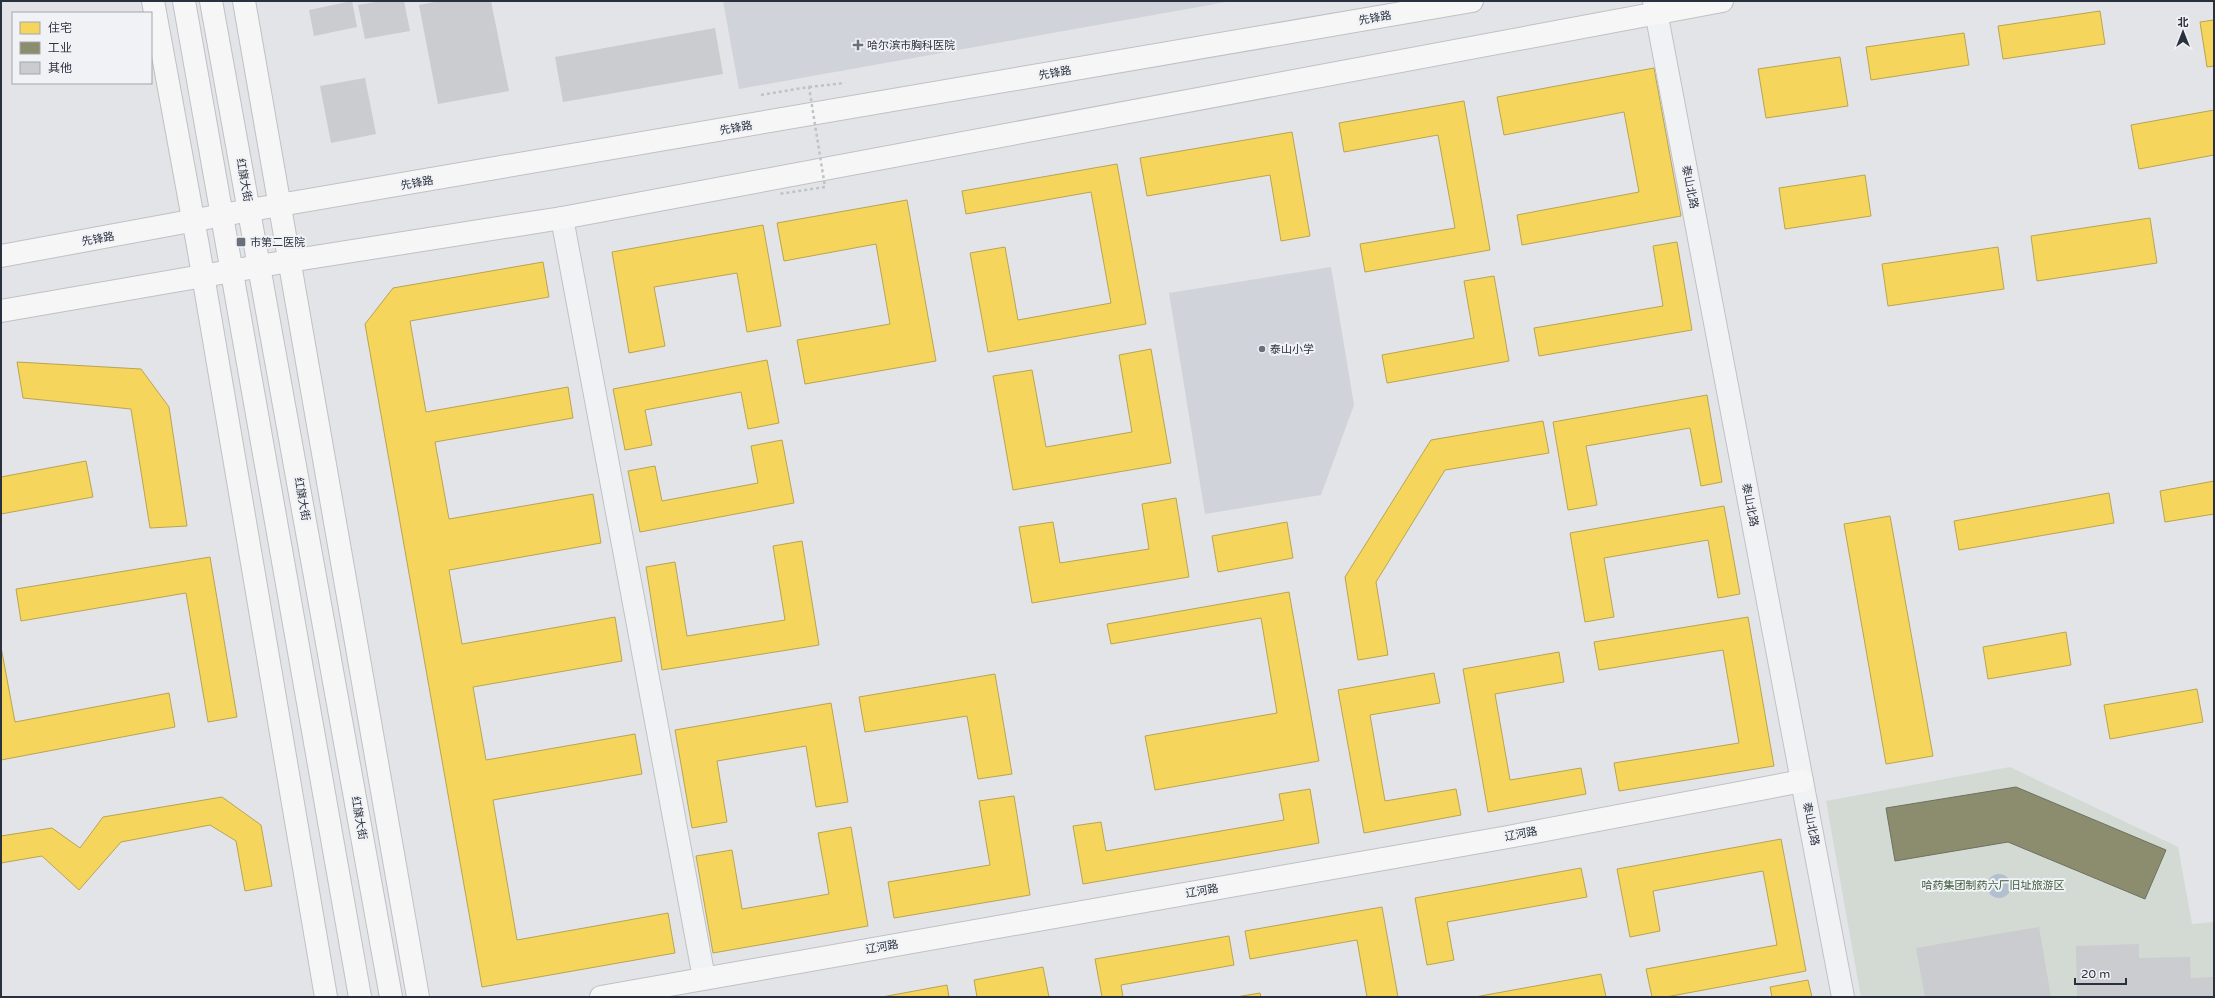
<svg xmlns="http://www.w3.org/2000/svg" width="2215" height="998" viewBox="0 0 2215 998" font-family="'Varela Round','Noto Sans SC',sans-serif">
<style>
.built{fill:#d1d3da}
.green{fill:#d2dad3}
.water{fill:#b2bfcf}
.homes{fill:#f6d55c;stroke:#b9a453}
.industry{fill:#8c8c6e;stroke:#6f7160}
.building{fill:#cacccf}
.lines{fill:none;stroke-linecap:round;stroke-linejoin:round}
.minor-casing{stroke:#c0c2c5;stroke-width:24}
.major-casing{stroke:#bfc1c4;stroke-width:24}
.path{stroke:#c1c2c6;stroke-width:2.5;stroke-dasharray:3 3;stroke-linecap:butt}
.minor{stroke:#f1f2f4;stroke-width:22}
.major{stroke:#f6f6f6;stroke-width:22}
.path-bridge{stroke:#c1c2c6;stroke-width:2.5;stroke-dasharray:3 3;stroke-linecap:butt}
.poi-dot{fill:#6a7079;stroke:#f0f2f6;stroke-width:1.5}
.labels{text-anchor:middle;dominant-baseline:central;stroke-width:4;stroke-linejoin:round;paint-order:stroke}
.street-label{font-size:11px;fill:#2a313e;stroke:#f0f2f6}
.poi-label{font-size:11px;fill:#2a313e;stroke:#f0f2f6;text-anchor:start}
.park-label{font-size:11px;fill:#3d5939;stroke:#f0f2f6}
</style>
<rect width="100%" height="100%" fill="#e2e4e7"/>
<path class="built" d="M723,1h509l-493,88z
M1331,267l23,138 -33,90 -116,19 -36,-221z"/>
<path class="green" d="M2010,767l168,80 14,77 22,-2v75h-353l-35,-196z"/>
<path class="water" d="M1987 886a12 12 0 1 1 24 0a12 12 0 1 1-24 0Z"/>
<path class="homes" d="M2100,11l5,33 -102,15 -5,-33z
M2214,20v46l-7,1 -7,-45z
M1964,33l5,32 -98,15 -5,-33z
M1840,57l8,49 -82,12 -8,-49z
M1654,68l27,148 -159,29 -5,-30 122,-23 -15,-80 -120,23 -7,-38z
M1464,101l26,149 -125,22 -5,-28 95,-16 -17,-93 -94,17 -5,-29z
M2214,110v45l-75,14 -8,-44z
M1292,132l18,104 -29,5 -11,-66 -123,21 -7,-38z
M1117,164l29,160 -158,28 -18,-99 35,-6 13,73 93,-17 -20,-111 -125,22 -4,-23z
M1865,175l6,41 -86,13 -6,-41z
M907,200l29,161 -131,23 -8,-44 93,-16 -14,-80 -92,17 -7,-38z
M2150,218l7,45 -120,18 -6,-45z
M763,225l18,101 -34,6 -10,-59 -83,14 11,59 -36,7 -17,-101z
M1677,242l15,88 -153,26 -5,-28 129,-22 -10,-60z
M1998,247l6,42 -116,17 -6,-42z
M543,262l6,35 -139,24 16,91 142,-25 5,31 -138,24 14,77 144,-25 8,49 -152,27 13,74 153,-27 7,44 -149,26 13,73 149,-26 7,40 -149,26 24,140 151,-27 7,40 -193,34 -117,-663 28,-36z
M1494,276l15,85 -122,22 -5,-28 92,-17 -10,-57z
M1151,349l20,114 -158,27 -20,-114 39,-6 14,77 86,-15 -13,-77z
M767,360l12,63 -31,6 -7,-37 -96,18 7,35 -27,5 -12,-61z
M17,362l124,7 28,38 18,119 -37,2 -19,-119 -108,-11z
M1707,395l15,87 -21,4 -11,-58 -104,18 11,59 -29,5 -15,-88z
M1543,421l6,32 -104,17 -69,112 12,73 -30,5 -13,-83 86,-137z
M782,440l12,63 -154,29 -12,-61 27,-5 7,35 96,-18 -7,-37z
M86,461l7,36 -92,17v-37z
M2214,481v33l-49,8 -5,-31z
M2109,493l5,30 -155,27 -5,-29z
M1176,498l13,79 -157,26 -13,-76 34,-5 7,41 89,-14 -7,-45z
M1724,506l16,88 -22,4 -10,-58 -104,18 10,59 -29,5 -15,-89z
M1890,516l43,240 -47,8 -42,-240z
M1287,522l6,36 -75,14 -6,-36z
M802,541l17,104 -157,25 -16,-103 29,-5 12,74 98,-16 -12,-74z
M210,557l27,160 -29,5 -22,-129 -165,28 -5,-32z
M1289,592l30,169 -164,29 -10,-54 132,-23 -16,-95 -150,26 -4,-20z
M1748,617l26,149 -155,25 -5,-28 125,-20 -16,-93 -124,20 -5,-28z
M2066,632l5,33 -83,14 -5,-32z
M1,647l14,75 154,-29 6,34 -174,33z
M1559,652l5,30 -69,12 15,86 71,-12 5,26 -98,18 -25,-143z
M1434,673l6,30 -70,12 15,86 71,-12 5,26 -97,18 -26,-143z
M995,674l17,100 -34,5 -11,-63 -102,16 -6,-35z
M2197,689l6,33 -93,17 -6,-34z
M831,703l17,99 -32,5 -10,-61 -89,15 10,61 -35,6 -17,-98z
M1310,789l9,54 -236,41 -10,-58 28,-4 5,29 178,-31 -5,-26z
M1014,796l16,99 -136,23 -6,-36 102,-17 -11,-64z
M222,797l39,28 11,61 -27,5 -9,-50 -26,-16 -89,17 -42,48 -37,-34 -41,7v-27l51,-8 28,20 23,-31z
M851,827l17,99 -155,27 -17,-97 36,-6 10,59 87,-15 -11,-61z
M1781,839l25,132 -140,26h-14l-6,-28 131,-24 -14,-74 -110,20 7,40 -30,6 -13,-68z
M1581,868l6,29 -140,25 7,38 -27,5 -12,-67z
M1382,907l16,90h-31l-10,-57 -107,19 -5,-28z
M1229,936l5,29 -113,20 2,12h-21l-7,-38z
M1043,967l6,30h-72l-3,-17z
M1601,974l5,23h-131z
M1808,980l4,17h-40l-2,-10z
M947,985l2,12h-67z
M1260,993l1,4h-25z"/>
<path class="industry" d="M2016,787l150,63 -21,49 -137,-57 -113,19 -9,-53z"/>
<path class="building" d="M352,1l5,26 -43,9 -5,-26z
M381,1h23l6,30 -45,8 -7,-34z
M440,1h51l18,90 -71,13 -19,-99z
M715,28l8,46 -160,28 -8,-45z
M365,78l11,56 -45,9 -11,-57z
M2039,927l12,70h-126l-9,-49z
M2139,944v14l51,-1 1,21 23,-1v20h-137l-1,-51z"/>
<g class="lines">
<g class="minor-casing">
<path id="minor" d="M1654,1l189,996
M562,218l142,760"/>
</g>
<g class="major-casing">
<path id="major" d="M153,1l45,245 128,751
M184,1l176,996
M211,1l180,996
M244,1l174,996
M1,256l249,-46 1222,-209
M1,311l288,-50 273,-43 1160,-217
M601,997l907,-160 294,-56"/>
</g>
<path class="path" d="M809,87l36,-4"/>
<use href="#minor" class="minor"/>
<use href="#major" class="major"/>
<path class="path-bridge" d="M761,95l48,-8 16,100 -46,7"/>
</g>
<g class="poi-dot">
<path d="M856 39h4v4h4v4h-4v4h-4v-4h-4v-4h4z"/>
<rect x="236" y="237" width="10" height="10" rx="2"/>
<circle cx="1262" cy="349" r="4"/>
</g>
<g class="labels">
<g class="street-label">
<text transform="translate(1375 18) rotate(-10)">先锋路</text>
<text transform="translate(1055 73) rotate(-10)">先锋路</text>
<text transform="translate(736 128) rotate(-10)">先锋路</text>
<text transform="translate(244 180) rotate(80)">红旗大街</text>
<text transform="translate(417 183) rotate(-10)">先锋路</text>
<text transform="translate(1690 187) rotate(79)">泰山北路</text>
<text transform="translate(98 239) rotate(-10)">先锋路</text>
<text transform="translate(302 499) rotate(80)">红旗大街</text>
<text transform="translate(1750 505) rotate(79)">泰山北路</text>
<text transform="translate(359 818) rotate(80)">红旗大街</text>
<text transform="translate(1811 824) rotate(79)">泰山北路</text>
<text transform="translate(1521 834) rotate(-11)">辽河路</text>
<text transform="translate(1202 891) rotate(-10)">辽河路</text>
<text transform="translate(882 947) rotate(-10)">辽河路</text>
</g>
<g class="poi-label">
<text x="867" y="45">哈尔滨市胸科医院</text>
<text x="250" y="242">市第二医院</text>
<text x="1270" y="349">泰山小学</text>
</g>
<g class="park-label">
<text x="1993" y="885">哈药集团制药六厂旧址旅游区</text>
</g>
</g>
<rect width="2215" height="998" fill="none" stroke="#2a313e" stroke-width="4"/>
<rect x="12" y="12" width="140" height="72" fill="#f0f2f6" stroke="#a1a5ac"/>
<rect x="20" y="22" width="20" height="12" fill="#f6d55c" stroke="#a1a5ac"/>
<text x="48" y="32" font-size="12" fill="#2a313e">住宅</text>
<rect x="20" y="42" width="20" height="12" fill="#8c8c6e" stroke="#a1a5ac"/>
<text x="48" y="52" font-size="12" fill="#2a313e">工业</text>
<rect x="20" y="62" width="20" height="12" fill="#cacccf" stroke="#a1a5ac"/>
<text x="48" y="72" font-size="12" fill="#2a313e">其他</text>
<g transform="translate(2183 32)" stroke="#f0f2f6" stroke-width="3" paint-order="stroke">
<path d="M0-3L7 15L0 10L-7 15Z" fill="#2a313e"/>
<text y="-6" font-size="11" font-weight="bold" text-anchor="middle" fill="#2a313e">北</text>
</g>
<path d="M2075 978v6h51v-6" fill="none" stroke="#2a313e" stroke-width="2"/>
<text x="2081" y="978" font-size="12" fill="#2a313e" stroke="#f0f2f6" stroke-width="3" paint-order="stroke">20 m</text>
</svg>
